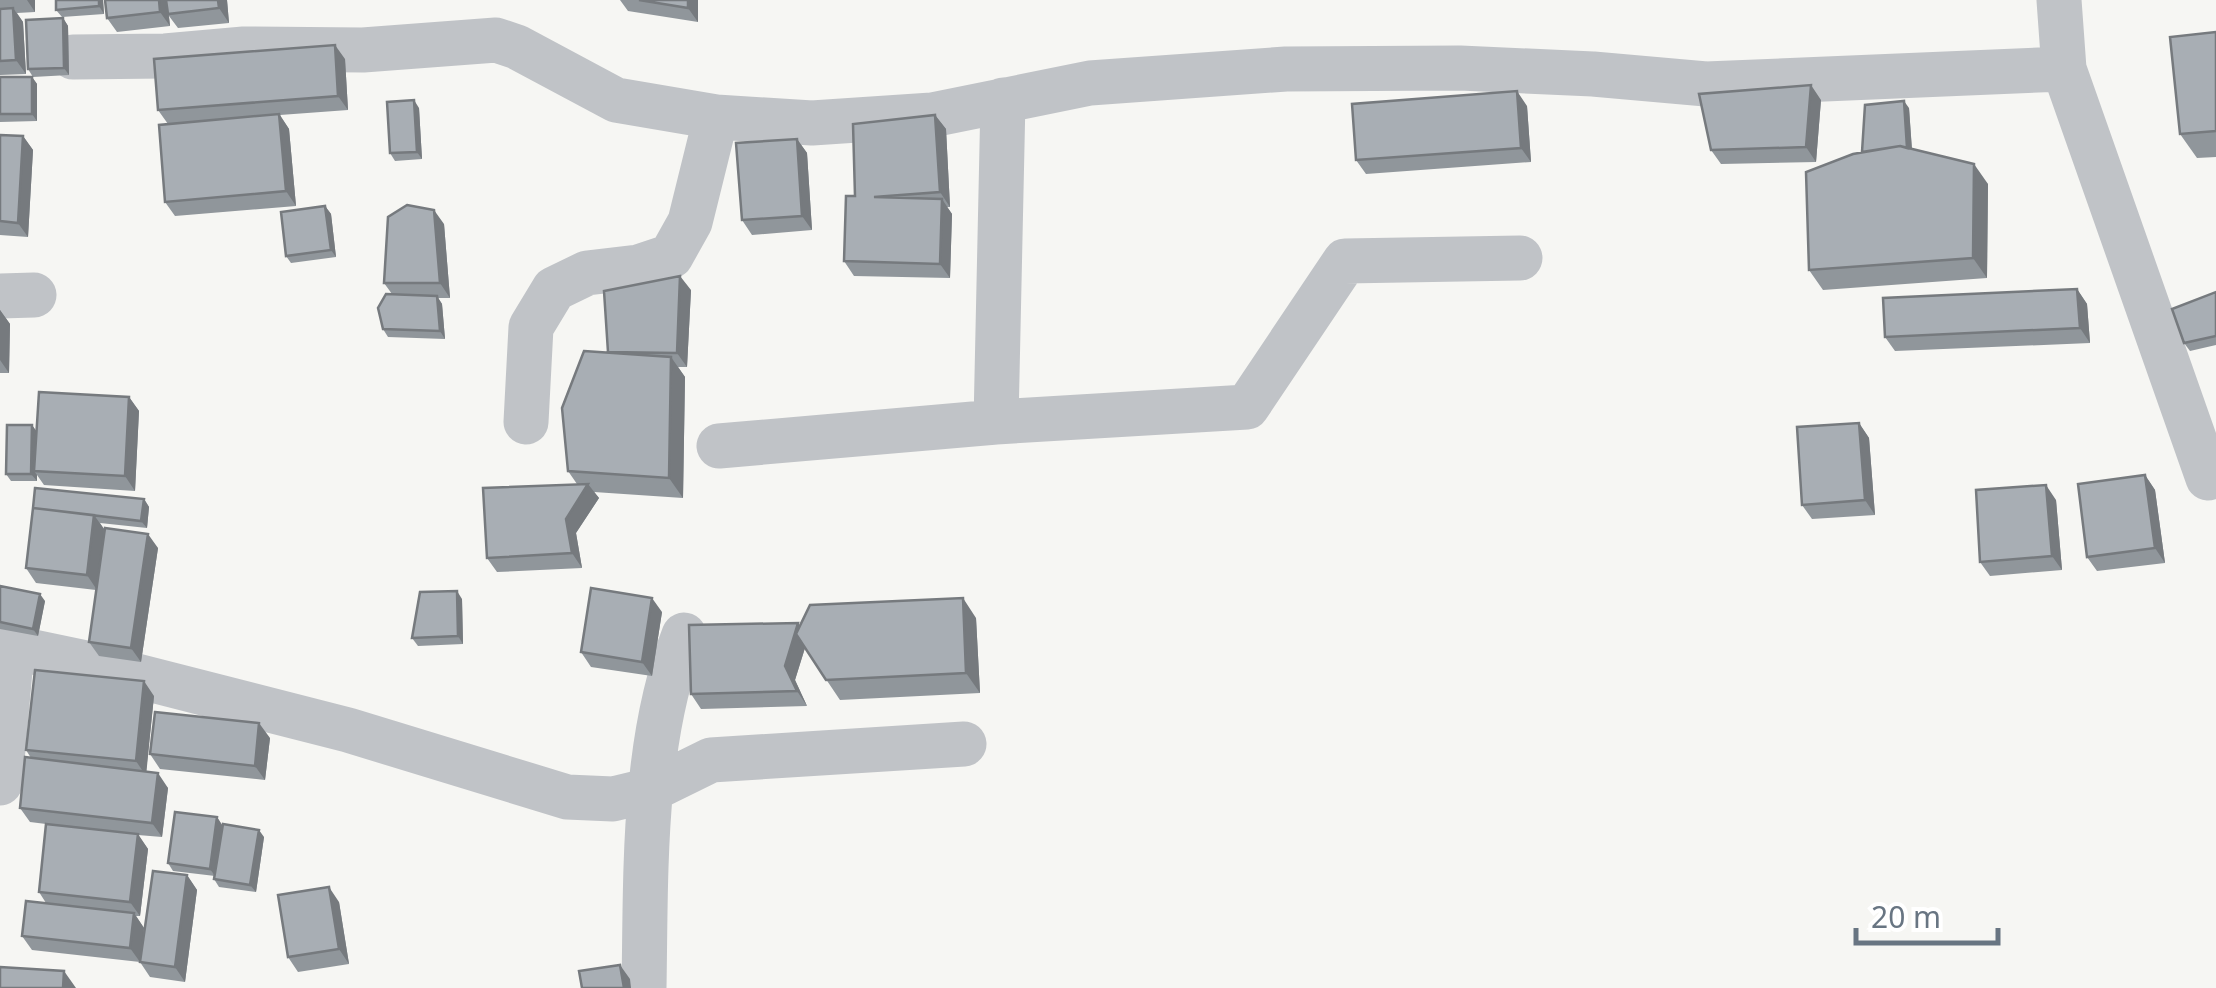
<svg xmlns="http://www.w3.org/2000/svg" width="2216" height="988" viewBox="0 0 2216 988" font-family="'Noto Sans',sans-serif">
<style>
.lines{fill:none;stroke-linecap:round;stroke-linejoin:round}
.minor{stroke:#c0c3c7;stroke-width:45}
.wall{fill:#90969b}
.shaded-wall{fill:#767a7e}
.building{fill:#a8aeb4;stroke:#767a7e;stroke-width:2.5}
</style>
<rect width="100%" height="100%" fill="#f6f6f3"/>
<g class="lines">
<path class="minor" d="M2059,0l5,69 144,409
M73,57l92,-1 79,-7 119,1 133,-10 21,7 99,53 100,17 96,6 120,-8 158,-32 196,-14 174,-1 133,6 113,10 358,-15
M0,296l34,-1
M526,422l5,-95 23,-38 33,-16 51,-6 33,-11 19,-34 26,-105
M996,422l251,-15 98,-146 175,-3
M719,446l277,-24 7,-322
M0,645l86,18 262,67 219,67 46,2 37,-9 61,-30 253,-16
M0,783l12,-135
M644,988c2,-114 -2,-246 40,-353"/>
</g>
<path class="wall" d="M0,0h35v12l-18,1 6,9 3,52 -26,1z
M103,0l1,14 -42,3 -6,-7z
M227,0l2,23 -51,5 -9,-12 1,10 -53,6 -10,-14z
M620,0h78v22l-70,-11z
M63,18l5,8 1,49 -36,2 -5,-8z
M2216,32v125l-19,1 -17,-24z
M345,59l3,51 -68,5 9,14 7,77 -121,10 -10,-14 3,-78 -10,-14z
M0,77h32l5,7v37l-37,1z
M1821,100l-5,62 -95,2 -10,-14z
M1527,106l4,56 -165,12 -10,-14z
M419,108l3,51 -27,2 -5,-8z
M1909,108l3,41 76,35 -1,94 -164,12 -14,-20 53,-118z
M935,115l11,14 4,78h-3l5,7 -2,64 -96,-2 -10,-15 11,-65z
M0,135l23,1 10,14 -5,87 -28,-2z
M797,139l10,14 5,77 -60,5 -10,-15z
M325,206l6,8 5,43 -45,6 -5,-7z
M444,224l6,74h-12l4,6 3,35 -57,-2 -5,-8 9,-35 -8,-11z
M2077,289l10,15 3,39 -195,8 -10,-14z
M691,290l-4,77h-9l7,10 -2,121 -89,-6 5,6 -23,35 6,35 -85,4 -10,-14 90,-74 -9,-13 40,-118z
M2216,292v53l-26,6 -6,-8z
M0,310l10,14 -1,49h-9z
M129,397l10,14 -4,80 -91,-6 -7,-10v6h-26l-5,-7 26,-49 4,6z
M1859,423l10,15 6,77 -63,4 -10,-14z
M2145,475l10,15 10,73 -68,8 -10,-14z
M35,488l109,11 5,8 -2,21 -47,-5 4,6 54,19 -17,114 -42,-6 -10,-14 7,-52 -60,-7 -10,-15z
M2056,500l6,70 -72,6 -10,-14z
M0,586l45,15 -7,35 -38,-7z
M462,599l1,45 -45,2 -6,-8z
M662,612l-10,64 -61,-9 -10,-15z
M976,618l4,75 -140,7 -35,-52 -10,32 12,26 -106,3 -10,-15 107,-71 2,3z
M154,696l-8,76 22,16 -6,49 -24,-2 10,14 -8,67h-4l8,12 -4,34 -108,-12 -10,-14 24,-33 -7,-11 7,-68 -16,-2 -10,-14 11,-50 -5,-8z
M270,738l-5,42 -105,-11 -10,-15z
M217,817l5,8 42,12 -8,55 -37,-5 -5,-8 1,-3 -42,-5 -5,-8z
M187,875l10,15 -12,92 -35,-5 -10,-15z
M339,902l10,62 -51,8 -10,-15z"/>
<path class="shaded-wall" d="M27,0h8v12z
M99,0h4l1,14 -5,-8z
M159,0h8l3,26 -10,-14z
M218,0h9l2,23 -10,-15z
M688,0h10v22l-10,-14z
M13,8l10,14 3,52 -10,-14z
M63,18l5,8 1,49 -5,-7z
M335,45l10,14 3,51 -10,-14z
M32,77l5,7v37l-5,-7z
M1811,85l10,15 -5,62 -10,-15z
M1517,91l10,15 4,56 -10,-14z
M414,100l5,8 3,51 -5,-7z
M1904,101l5,7 4,58 -5,-8z
M279,114l10,15 7,77 -10,-15z
M935,115l11,14 4,78 -10,-15z
M23,136l10,14 -5,87 -10,-14z
M797,139l10,14 5,77 -10,-14z
M1974,164l14,20 -1,94 -14,-20z
M942,199l10,15 -2,64 -10,-14z
M325,206l6,8 5,43 -5,-7z
M434,210l10,14 6,74 -10,-15z
M680,276l11,14 -4,77 -10,-14z
M2077,289l10,15 3,39 -10,-15z
M437,296l5,8 3,35 -5,-8z
M0,310l10,14 -1,49 -9,-13z
M671,357l14,20 -2,121 -14,-20z
M129,397l10,14 -4,80 -10,-15z
M1859,423l10,15 6,77 -10,-15z
M32,425l5,7 -3,39 3,4v6l-6,-7z
M2145,475l10,15 10,73 -10,-15z
M588,484l11,14 -23,35 6,35 -10,-15 -6,-34z
M2046,485l10,15 6,70 -10,-14z
M144,499l5,8 -2,21 -6,-7z
M94,515l10,14 -7,61 -10,-15z
M148,534l10,14 -17,114 -10,-14z
M457,591l5,8 1,45 -5,-8z
M40,594l5,7 -7,35 -5,-7z
M652,598l10,14 -10,64 -10,-14z
M963,598l13,20 4,75 -14,-20z
M798,623l10,15 -13,42 12,26 -10,-15 -12,-25z
M144,681l10,15 -8,80 -10,-15z
M259,723l11,15 -5,42 -10,-14z
M158,773l10,15 -6,49 -10,-14z
M217,817l5,8 -7,51 -5,-7z
M259,830l5,7 -8,55 -6,-7z
M138,834l10,15 -8,67 -10,-14z
M187,875l10,15 -12,92 -10,-15z
M329,887l10,15 10,62 -10,-15z
M134,913l10,15 -4,34 -10,-14z
M620,965l10,14 1,9h-7z
M64,971l12,17h-13z"/>
<path class="building" d="M56,0h43v6l-43,4z
M105,0h54l1,12 -53,6z
M166,0h52l1,8 -51,6z
M639,0h49v8z
M13,8l3,52 -16,1v-52z
M63,18l1,50 -36,1 -2,-49z
M2216,32v99l-36,3 -10,-97z
M335,45l3,51 -180,14 -4,-51z
M0,77h32v37h-32z
M1811,85l-5,62 -95,3 -12,-56z
M1517,91l4,57 -165,12 -4,-56z
M414,100l3,52 -27,1 -3,-51z
M1904,101l3,47 -7,-2 -38,6 3,-47z
M279,114l7,77 -121,11 -6,-77z
M935,115l5,77 -66,5 68,2 -2,65 -96,-3 2,-65h9l-2,-72z
M0,135l23,1 -5,87 -18,-2z
M797,139l5,77 -60,4 -6,-77z
M1900,146l74,18 -1,94 -164,12 -3,-98 47,-18z
M407,205l27,5 6,73h-56l4,-66z
M325,206l6,44 -45,6 -5,-44z
M680,276l-3,77 -69,-1 -4,-61z
M2077,289l3,39 -195,9 -2,-39z
M2216,292v44l-32,7 -12,-34z
M386,294l51,2 3,35 -57,-2 -5,-21z
M584,351l87,6 -2,121 -101,-7 -6,-63z
M39,392l90,5 -4,79 -91,-5z
M1859,423l6,77 -63,5 -5,-78z
M7,425h25l-1,49h-25z
M2145,475l10,73 -68,9 -9,-73z
M588,484l-22,35 6,34 -85,5 -4,-70z
M2046,485l6,71 -72,6 -4,-72z
M35,488l109,11 -3,22 -108,-13z
M33,508l61,7 -7,60 -61,-7z
M105,528l43,6 -17,114 -42,-6z
M0,586l40,8 -7,35 -33,-7z
M591,588l61,10 -10,64 -61,-10z
M457,591l1,45 -46,2 8,-46z
M963,598l3,75 -140,7 -30,-46 14,-29z
M798,623l-13,43 12,25 -106,3 -2,-69z
M35,670l109,11 -8,80 -110,-11z
M155,712l104,11 -4,43 -105,-12z
M25,757l133,16 -6,50 -132,-15z
M175,812l42,5 -7,52 -42,-6z
M46,824l92,10 -8,68 -91,-10z
M223,824l36,6 -9,55 -36,-6z
M153,871l34,4 -12,92 -35,-5z
M329,887l10,62 -51,8 -10,-62z
M26,901l108,12 -4,35 -108,-12z
M620,965l4,23h-42l-3,-17z
M0,967l64,4 -1,17h-63z"/>
<path d="M1856 928v15h142v-15" fill="none" stroke="#687582" stroke-width="5"/>
<text x="1871" y="928" font-size="30" fill="#687582" stroke="#ffffff" stroke-width="8" paint-order="stroke">20 m</text>
</svg>
